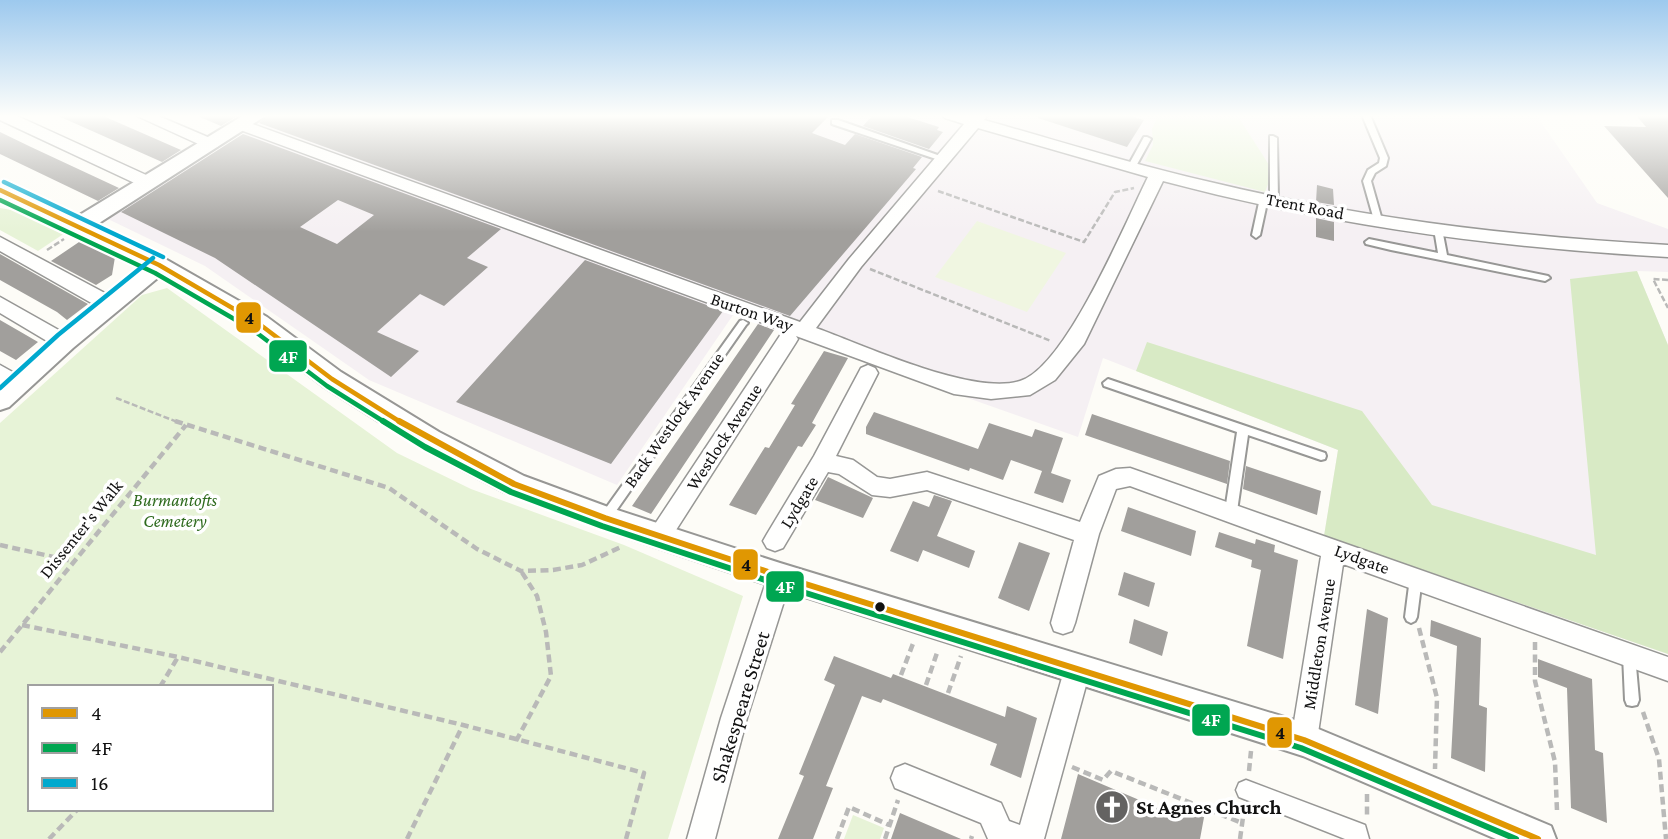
<svg xmlns="http://www.w3.org/2000/svg" width="1668" height="839" viewBox="0 0 1668 839" font-family="'Crimson Pro',serif">
<style>
.industrial{fill:#f5f0f3}
.green{fill:#e7f3d7;fill-rule:evenodd}
.forest{fill:#d8eac5}
.pitch{fill:#f0f6e1}
.building{fill:#a19f9c;fill-rule:evenodd}
.lines{fill:none;stroke-linecap:round;stroke-linejoin:round}
.service-casing{stroke:#979795;stroke-width:4}
.pedestrian-casing{stroke:#979795;stroke-width:3}
.minor-casing{stroke:#979795;stroke-width:3}
.tertiary-casing{stroke:#979795;stroke-width:4}
.path-far1{stroke:#b9b9b8;stroke-width:2.5;stroke-dasharray:6 2.5;stroke-linecap:butt}
.path{stroke:#b9b9b8;stroke-width:4.5;stroke-dasharray:8 4.5;stroke-linecap:butt}
.service{fill:#fffffe;fill-rule:evenodd}
.pedestrian{fill:#fffffe;fill-rule:evenodd}
.minor{fill:#fffffe;fill-rule:evenodd}
.tertiary{fill:#fffffe;fill-rule:evenodd}
.bus-1-far1-casing{stroke:#fff;stroke-width:9}
.bus-1-casing{stroke:#fff;stroke-width:11}
.bus-2-far1-casing{stroke:#fff;stroke-width:9}
.bus-2-casing{stroke:#fff;stroke-width:11}
.bus-3-casing{stroke:#fff;stroke-width:9}
.bus-1-far1{stroke:#e09702;stroke-width:4.5}
.bus-1{stroke:#e09702;stroke-width:6}
.bus-2-far1{stroke:#00a651;stroke-width:4.5}
.bus-2{stroke:#00a651;stroke-width:6}
.bus-3{stroke:#00a9ce;stroke-width:4.5}
.bus-dot{fill:#111;stroke:#fff;stroke-width:2.5}
.labels{text-anchor:middle;dominant-baseline:central;stroke-width:7;stroke-linejoin:round;paint-order:stroke}
.street-label{font-size:18px;fill:#111;stroke:#fff}
.park-label{font-size:18px;font-style:italic;fill:#2f6b1f;stroke:#fff}
.near-street-label{font-size:21px;fill:#111;stroke:#fff}
.near-poi-label{font-size:21px;font-weight:bold;fill:#111;stroke:#fff;text-anchor:start}
.line-badge{stroke:#fff;stroke-width:2.5}
.badge-label{font-size:19px;text-anchor:middle;font-weight:bold;fill:#fff}
.pale-badge-label{font-size:19px;text-anchor:middle;font-weight:bold;fill:#111}
</style>
<rect width="100%" height="100%" fill="#fdfcf7"/>
<path class="industrial" d="M273,115h1263l61,88 71,26v43l-31,-1 31,74v309l-344,-118 14,-86 -235,-92 -25,79 -345,-122 -116,170 -248,-105 -164,-114 -97,-47z"/>
<path class="green" d="M1147,115h90l36,56 -8,21 -120,-31 8,-16 -1,-16 5,-11z
M0,208l17,3 48,22 -27,18 -38,-21z
M167,288l230,165 74,36 153,56 119,51 -75,243h-668v-416l142,-128zM30,687h241v122h-241z
M853,815l31,13 -4,11h-36z"/>
<path class="forest" d="M1637,271l31,74v309l-344,-118 14,-86 -202,-79 11,-29 215,69 70,94 164,50 -26,-276z"/>
<path class="pitch" d="M977,221l89,32 -39,59 -92,-35z"/>
<path class="building" d="M56,115h45l80,35 -19,12z
M195,115h44l-18,11z
M269,115h561l-18,18 33,12 10,-11 67,23 -9,11 3,1 -126,147 -531,-193z
M873,115h28l38,12 -2,3 6,2 -14,17 -66,-23z
M1038,115h89l17,5 -17,27 -89,-29z
M1636,115h32v83l-64,-72 42,1z
M0,132l31,15 88,41 -21,13 -98,-47z
M243,134l258,95 -34,29 21,9 -44,39 -24,-12 -43,38 42,19 -28,26 -176,-119 -94,-46zM338,200l36,15 -37,29 -37,-17z
M1317,185l16,4 1,16 -18,-3z
M1316,218l18,4v19l-18,-4z
M82,240l33,17 -3,18 -16,10 -45,-24z
M0,254l88,50 -21,16 -10,-8 -57,-32z
M585,260l138,51 -112,153 -155,-62z
M0,320l26,15 12,7 -22,18 -16,-9z
M758,324l16,6 -123,184 -19,-8z
M824,351l24,7 -36,65 4,2 -14,22 -4,-1 -42,69 -27,-10 36,-58 4,1 26,-43 -4,-1z
M874,412l104,37 11,-26 43,14 3,-8 28,9 -12,35 20,7 -8,23 -29,-10 8,-22 -31,-11 -8,20 -33,-12 -1,3 -103,-37v-7z
M1092,414l138,47 -3,23 -142,-49z
M1246,466l75,25 -4,24 -74,-26z
M828,477l45,21 -10,20 -48,-18z
M934,495l18,6 -15,35 38,15 -6,17 -46,-18 -5,12 -28,-11 23,-50 16,6z
M1128,507l68,24 -5,25 -70,-25z
M1219,532l36,12 1,-5 19,6 -1,7 24,8 -15,99 -36,-13 14,-76 -10,-3 1,-7 -37,-13z
M1019,542l31,11 -21,58 -31,-13z
M1124,572l31,11 -6,24 -31,-12z
M1367,609l21,9 -10,96 -23,-9z
M1134,619l34,13 -6,24 -33,-13z
M1431,620l50,18 -2,67 8,3 -2,64 -34,-14 6,-112 -27,-10z
M834,656l57,22 2,-4 112,43 2,-11 30,12 -16,60 -31,-13 7,-21 -114,-45 -2,4 -19,-7 -36,90 7,2 -20,51h-35l26,-63 -5,-2 36,-89 -11,-5z
M1538,659l54,20 3,71 8,3 4,70 -36,-15 -4,-120 -29,-11z
M1078,774l99,42 2,-14 26,10 -5,27h-139z
M900,813l61,26h-70z"/>
<g class="lines">
<g class="service-casing">
<path id="service" d="M1362,115h8l18,43 -2,8 -11,7 -4,8 11,39 -4,3 -4,-3 -11,-39 5,-11 11,-7 1,-5z
M832,120h6l108,38 -4,2h-3l-107,-36z
M1270,136h3l4,2 1,62 -4,3 -4,-3z
M1144,137h3l4,2 -16,29h-6l-1,-2z
M1264,195l4,3 -8,37 -4,3 -4,-3 8,-37z
M1438,226l4,3 5,26 101,21 2,2 -5,3 -154,-31 -25,-6 -1,-2 4,-3 69,14 -4,-24z
M743,320l5,3 -2,2 -137,196 -4,2 -4,-2 -2,-3 2,-3 139,-194z
M1108,379l217,74 1,3 -1,3 -4,1 -73,-25 -11,76 -2,3 -4,2 -4,-2 -2,-3 12,-79 -133,-46 -1,-3z
M1416,573l4,1 2,4 -5,39 -2,4 -4,2 -4,-2 -2,-4 5,-39 2,-4z
M1629,649l4,2 2,4 4,45 -2,5 -5,1 -5,-1 -2,-5 -2,-45 2,-4z"/>
</g>
<g class="pedestrian-casing">
<path id="pedestrian" d="M1246,780l119,45 4,14h-24l-106,-42 -3,-7 3,-7z"/>
</g>
<g class="minor-casing">
<path id="minor" d="M0,115h15l140,64 2,4 -8,5 -6,-1 -143,-67z
M135,115h21l61,26 2,3 -2,3h-12z
M942,115h46l-4,5c75,21 150,45 226,62 150,36 304,55 458,63v12c-170,-9 -340,-32 -505,-76l-79,163 -29,36 -25,15 -39,4 -37,-5 -158,-58 2,3 -3,5 -126,197 -8,3 -8,-3 -4,-7 4,-7 128,-193 6,-2 -552,-204 -2,-3 8,-5 6,2 553,200 49,-63 115,-135 -19,-6zM978,128l170,49c-23,46 -82,190 -128,204 -48,15 -156,-36 -204,-53l45,-61z
M0,237l116,62 2,5 -2,5h-14l-102,-58z
M0,297l71,40 3,5 -3,5 -7,2 -7,-2 -57,-34z
M0,365l25,14 3,5 -3,5 -7,3 -18,-9z
M868,365l7,3 3,5 -42,83 17,4 24,17 13,2 37,-7 153,50 19,-46 17,-7 14,-1 538,189v24l-325,-117 -26,176 -4,9 -9,4 -9,-4 -4,-9 30,-184 -191,-70 -14,3 -17,45 -24,89 -3,8 -9,3 -9,-3 -3,-8 23,-83 -147,-50 -37,7 -18,-2 -33,-21 -11,-2 -45,76 -8,3 -8,-3 -4,-7 4,-7 47,-78 47,-88z
M780,565l8,3 4,8 -45,142 -32,121h-28l34,-121 47,-142 4,-8z
M1078,655l9,3 4,9 -47,172h-56l-7,-16 -86,-35 -4,-10 4,-10 10,-4 96,39 8,18 11,4 45,-158 4,-9z"/>
</g>
<g class="tertiary-casing">
<path id="tertiary" d="M244,115h23l-171,110 71,35 100,57 74,55 98,60 85,44 84,31 172,56 524,160 247,103 5,13h-60l-193,-83 -523,-167 -175,-59 -101,-38 -83,-44 -98,-62 -74,-57 -89,-53 -87,72 -64,59 -9,3v-25l55,-49 88,-70 -143,-68v-15l78,33z"/>
</g>
<path class="path-far1" d="M938,191l146,51 31,-50 19,-4
M47,250l17,-11
M870,269l181,72
M1668,280l-15,-1 15,29
M116,398l64,25"/>
<path class="path" d="M175,421l214,67 88,61 44,22 32,-1 29,-5 41,-19
M0,545l72,16
M22,625l156,32 285,68 181,48 -18,66
M1419,628l18,70 -2,71
M1535,642v39l20,81 2,49
M0,652l186,-227
M901,675l13,-34
M926,685l12,-35
M160,687l18,-30
M948,693l13,-37
M1643,712l16,47 7,80
M516,741l35,-65 -5,-44 -9,-36 -16,-25
M1072,767l31,13 8,-9 131,52
M1249,771l2,-20
M1367,794v21
M49,839l29,-30
M407,839l56,-114
M837,839l12,-32 40,18
M885,839l13,-39
M971,839l1,-3
M1240,839l4,-29"/>
<use href="#service" class="service"/>
<use href="#pedestrian" class="pedestrian"/>
<use href="#minor" class="minor"/>
<use href="#tertiary" class="tertiary"/>
<g class="bus-1-far1-casing">
<path id="bus-1-far1" d="M0,190l159,75 99,58 74,56 70,44"/>
</g>
<g class="bus-1-casing">
<path id="bus-1" d="M399,421l115,63 91,34 175,58 524,164 234,99"/>
</g>
<g class="bus-2-far1-casing">
<path id="bus-2-far1" d="M0,200l155,73 98,57 74,56 59,37"/>
</g>
<g class="bus-2-casing">
<path id="bus-2" d="M383,421l42,26 86,45 91,34 175,58 524,164 215,91"/>
</g>
<g class="bus-3-casing">
<path id="bus-3" d="M4,182l159,75
M0,388l58,-53 95,-77"/>
</g>
<use href="#bus-1-far1" class="bus-1-far1"/>
<use href="#bus-1" class="bus-1"/>
<use href="#bus-2-far1" class="bus-2-far1"/>
<use href="#bus-2" class="bus-2"/>
<use href="#bus-3" class="bus-3"/>
</g>
<linearGradient id="sky" x2="0" y2="1"><stop stop-color="#9dc9ee"/><stop offset="0.5" stop-color="#fefefb"/><stop offset="1" stop-color="#fefefb" stop-opacity="0"/></linearGradient>
<rect width="1668" height="232" fill="url(#sky)"/>
<defs>
<g id="church-disc" transform="scale(1.75)"><circle r="9.5" fill="#646362" stroke="#fff"/><path d="M-1.2-6h2.4v3.5h3.3v2.4h-3.3V6h-2.4V-.1h-3.3v-2.4h3.3Z" fill="#fff"/></g>
</defs>
<g fill-rule="evenodd">
<use href="#church-disc" x="1112" y="807"/>
</g>
<circle class="bus-dot" cx="880" cy="607" r="6"/>
<g class="labels">
<g class="street-label">
<text transform="translate(1305 206) rotate(11)">Trent Road</text>
<text transform="translate(752 312) rotate(19)">Burton Way</text>
<text transform="translate(674 420) rotate(-55)">Back Westlock Avenue</text>
<text transform="translate(724 437) rotate(-57)">Westlock Avenue</text>
<text transform="translate(799 502) rotate(-59)">Lydgate</text>
<text transform="translate(81 529) rotate(-51)">Dissenter's Walk</text>
<text transform="translate(1362 559) rotate(20)">Lydgate</text>
<text transform="translate(1319 644) rotate(-81)">Middleton Avenue</text>
</g>
<g class="park-label">
<text x="175" y="500">Burmantofts<tspan x="175" dy="21">Cemetery</tspan></text>
</g>
<g class="near-street-label">
<text transform="translate(740 707) rotate(-73)">Shakespeare Street</text>
</g>
<g class="near-poi-label">
<text x="1136" y="807">St Agnes Church</text>
</g>
</g>
<g class="line-badge">
<rect x="235" y="301" width="27" height="33" rx="7" fill="#e09702"/>
<rect x="268" y="339" width="40" height="34" rx="7" fill="#00a651"/>
<rect x="732" y="548" width="27" height="33" rx="7" fill="#e09702"/>
<rect x="765" y="570" width="40" height="33" rx="7" fill="#00a651"/>
<rect x="1191" y="703" width="40" height="34" rx="7" fill="#00a651"/>
<rect x="1266" y="716" width="27" height="33" rx="7" fill="#e09702"/>
</g>
<g class="badge-label">
<text x="288" y="363">4F</text>
<text x="785" y="593">4F</text>
<text x="1211" y="726">4F</text>
</g>
<g class="pale-badge-label">
<text x="249" y="324">4</text>
<text x="746" y="571">4</text>
<text x="1280" y="739">4</text>
</g>
<rect x="28" y="685" width="245" height="126" fill="#ffffff" stroke="#a0a0a0" stroke-width="2"/>
<rect x="42" y="708" width="35" height="10" fill="#e09702" stroke="#a0a0a0" stroke-width="2"/>
<text x="91" y="720" font-size="21" fill="#111111">4</text>
<rect x="42" y="743" width="35" height="10" fill="#00a651" stroke="#a0a0a0" stroke-width="2"/>
<text x="91" y="755" font-size="21" fill="#111111">4F</text>
<rect x="42" y="778" width="35" height="10" fill="#00a9ce" stroke="#a0a0a0" stroke-width="2"/>
<text x="91" y="790" font-size="21" fill="#111111">16</text>
</svg>
